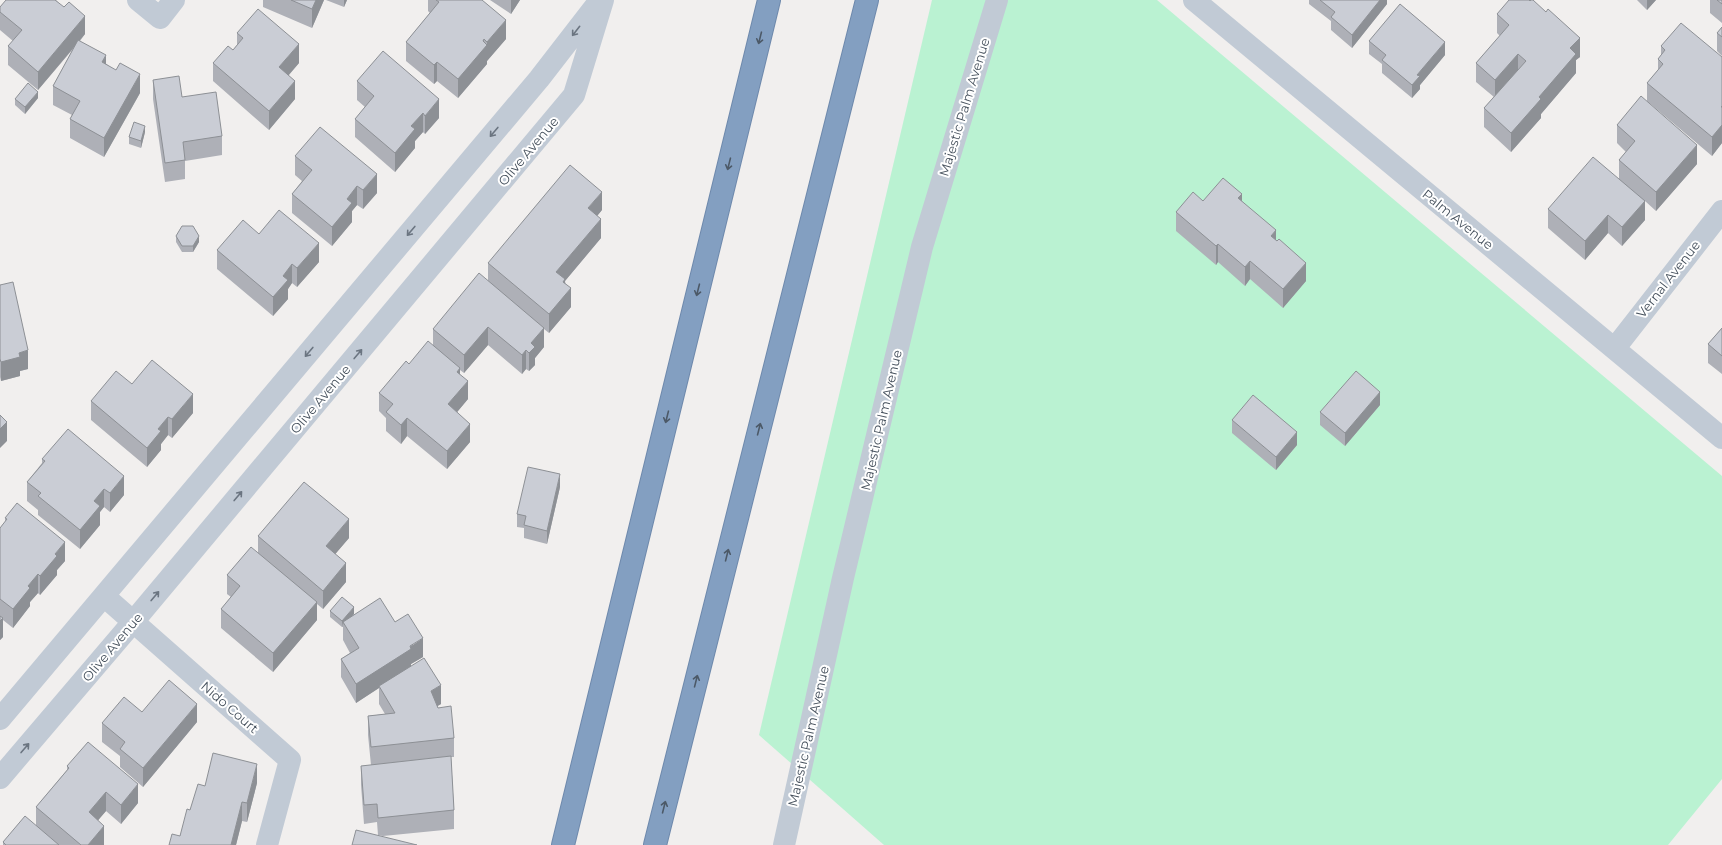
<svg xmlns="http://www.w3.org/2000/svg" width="1722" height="845" viewBox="0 0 1722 845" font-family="Montserrat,sans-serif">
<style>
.green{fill:#baf2d2}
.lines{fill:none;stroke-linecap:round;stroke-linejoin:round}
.highway-casing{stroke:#6e89ac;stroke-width:24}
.street{stroke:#c1cad5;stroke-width:22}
.highway{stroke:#839fc1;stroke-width:22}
.wall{fill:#aeb0b7}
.shaded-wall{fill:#8d9095}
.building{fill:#cacdd5;stroke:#8d9095}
.oneway{stroke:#6b7581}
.oneway2{stroke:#4c5967}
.labels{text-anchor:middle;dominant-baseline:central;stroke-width:4;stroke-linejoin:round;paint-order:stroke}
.street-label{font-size:13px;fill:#46515d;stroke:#fff}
</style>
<rect width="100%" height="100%" fill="#f1efee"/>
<path class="green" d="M932,0h225l565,476v303l-54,66h-784l-125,-110z"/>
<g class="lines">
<g class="highway-casing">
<path id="highway" d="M563,845l206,-845
M655,845l212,-845"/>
</g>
<path class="street" d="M138,0l22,18 14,-18
M1194,0l528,438
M1615,348l107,-137
M104,596l186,164 -23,85
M0,719l539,-640 58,-75
M0,778l133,-156 441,-527 29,-95
M784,845l59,-267 79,-331 75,-247"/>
<use href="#highway" class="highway"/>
</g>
<path class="wall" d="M56,0l29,34 -5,7 60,52 -36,64 -34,-19v-19l2,-4 -19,-10v-19l20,-37 -35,41 -30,-25v-19l5,-5 -13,-11v-23z
M263,0h61l-12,28 -49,-21z
M326,0h21l-3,7z
M428,0h54l24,39 -19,22v-1v4l-29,34 -21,-17 -3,3 -28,-23v-19l24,-29 -2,-2z
M490,0h30l-9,14z
M1309,0h78v4l-35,44 -21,-18v-9l-22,-17z
M1637,0h19l-9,10z
M1710,0h12v23l-12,-10z
M1497,14l83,43 -4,3v13l-35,41v4l-30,34 -27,-25v-19l10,-11 -18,-15v-19l24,-27 -3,-3z
M1722,27v29l-5,-5v-18z
M237,33l62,30 -10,12 6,24 -26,31 -56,-49v-18l20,-13 4,-5z
M1369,41l76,14 -25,30v4l-8,9 -30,-25v-9l-13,-10z
M1661,46l61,11v86l-10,13 -65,-55v-18l11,-13v-11l3,-4z
M153,80l29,17 40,39v19l-37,6v18l-20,3 -12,-83z
M357,81l82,37 -14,16 -2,-2 -8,9v7l-20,24 -40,-35v-18l10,-12 -8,-7z
M38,98l-13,16 -10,-9v-6z
M1617,125l80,39 -41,47 -11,-10v19l-23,26 -14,-13 -23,27 -37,-32v-19l71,-30v-19l7,-8 -9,-9z
M145,132l-4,16 -12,-4v-7z
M295,156l82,37 -14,16 -6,-4 -5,6v11l-20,24 -40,-33v-19l10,-13 -7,-6z
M1203,201h39l34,39 30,41 -23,27 -33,-29 -5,7 -27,-24 -2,3 -40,-34v-19z
M602,210l-5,6 4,22 -36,43 6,26 -22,26 -5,-4v18l-9,11v7l-6,6 -3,-2 -4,5 -34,-29 -24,28 -4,-3v4l8,25 -11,13 13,30 -23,27 -40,-33 -6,8 -15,-13v-13l-7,-7v-18l54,-47v-17l55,-49v-17z
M259,234l60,28 -22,25 -5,-4 -4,6v10l-15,17 -56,-47v-19z
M176,236l23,6 -6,10h-11l-6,-10z
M0,285l28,84 -8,2v5l-19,5 -1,-4z
M1722,328v46l-14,-11v-19z
M132,384l61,29 -21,25 -4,-3 -7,9v6l-14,17 -56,-47v-19z
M1380,405l-35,41 -25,-21v-13z
M1232,420l65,25 -21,25 -44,-37z
M42,459l82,36 -14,17 -6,-5 -4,5v13l-20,24 -42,-34v-5l-11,-9v-19l15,-19z
M560,487l-13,57 -23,-6v-10l-7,-1v-13z
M5,518l60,43 -8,9v5l-17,20 -2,-2 -8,9v4l-17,22 -10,-8v17l-3,3v-112l5,-6z
M258,536l91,2 -14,16 11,28 -23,27 -6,-5v16l-44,52 -52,-44v-19l10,-12 -4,-3v-19l31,-22z
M330,611l24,3 -1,1 42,7 28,35 -12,7v2l30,38 -4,2 17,32v19h-3l3,53v19l-71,7 -5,-1 -1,-13 -13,2 -3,-39v-19l10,-1 -3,-30v-19l17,-2 -6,-10v-16l-23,15 -15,-26v-18l9,-6 -7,-13v-13h-1l-12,-10z
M142,712l55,10 -54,65 -23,-20v-11l-18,-14v-19z
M67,766l71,37 -17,21 -15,-13 -8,9 6,24v1h-101v-3l33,-17v-18l31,-37z
M257,783l-10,39 -5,-1 -6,24h-67l11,-9 10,-26 15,-24z"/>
<path class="shaded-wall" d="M316,0h8l-12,28v-19z
M344,0h3l-3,7z
M511,0h9l-9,14z
M1380,0h7v4l-35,44v-13z
M1647,0h9l-9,10z
M85,16v18l-47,56v-18z
M506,20v19l-19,22v-19z
M1580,38v19l-4,3v13l-35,41v4l-30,34v-19l59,-85z
M484,39v9l3,-3v19l-29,34v-19z
M1445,42v13l-25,30v4l-8,9v-13l5,-10z
M299,44v19l-20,23v-19z
M1518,54v18l-23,27v-19z
M106,55v19l-4,-12z
M437,62v19l-3,3v-19z
M140,74v19l-36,64v-19z
M295,81v18l-26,31v-19z
M38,92v6l-13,16v-7z
M439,99v19l-14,16v-18z
M423,113v19l-8,9v7l-20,24v-19l16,-27z
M1722,125v18l-10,13v-19z
M145,126v6l-4,16v-7z
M1697,145v19l-41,47v-19z
M377,174v19l-14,16v-19z
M357,186v19l-5,6v11l-20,24v-19l15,-28z
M602,192v18l-14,17v-19z
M1242,194v19l-4,-15z
M1645,201v19l-23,26v-19z
M1608,215v18l-23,27v-19z
M601,219v19l-36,43v14l6,-7v19l-22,26v-19l7,-42z
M1276,230v19l-5,-13z
M199,236v6l-6,10v-6z
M319,243v19l-22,25v-19z
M1218,244v18l-2,3v-19z
M1250,261v18l-5,7v-19z
M1306,263v18l-23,27v-19z
M292,264v19l-4,6v10l-15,17v-19l10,-21z
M488,327v18l-24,28v-18z
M544,328v19l-9,11v7l-6,6v-18l2,-10z
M28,350v19l-8,2v5l-19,5v-19l18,-9z
M526,350v19l-4,5v-19z
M460,368v19l-3,-15z
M468,381v18l-20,24v-19z
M1380,392v13l-35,41v-13z
M193,394v19l-21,25v-19z
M168,417v18l-7,9v6l-14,17v-19l11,-19z
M407,418v18l-6,8v-19z
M7,422v19l-7,7v-19z
M470,424v18l-23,27v-18z
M1297,432v13l-21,25v-13z
M560,474v13l-13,57v-13z
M124,476v19l-14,17v-19z
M104,489v18l-4,5v13l-20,24v-19l14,-29z
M349,519v19l-23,27v-19z
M65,542v19l-8,9v5l-17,20v-19l15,-22z
M346,563v19l-23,27v-18z
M38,574v19l-8,9v4l-17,22v-19l15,-23z
M317,602v18l-44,52v-19z
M354,607v7l-10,11 -1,-3 -1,5v-6z
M3,618v19l-3,3v-19z
M423,638v19l-12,7v4l-32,18v2l-23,15v-19z
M441,685v19l-10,6v-19z
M197,704v18l-54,65v-19z
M257,764v19l-10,39v-19z
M138,784v19l-17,21v-19z
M106,792v19l-17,20v-19z
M242,802v19l-6,24h-5z
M104,826v19h-16z"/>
<path class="building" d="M6,0h49l9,7 5,-5 16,14 -47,56 -30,-26 14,-16 -22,-18v-5z
M291,0h25l-4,9z
M436,0h46l24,20 -19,22 -3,-3 -1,2 4,4 -29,34 -21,-17 -3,3 -28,-23 33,-40z
M1320,0h60l-28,35 -21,-18 4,-5z
M1509,0h20l1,1 1,-1h2l13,12 2,-3 32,29 -10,10 6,6 -37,43 2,2 -30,34 -27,-25 42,-47 -8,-7 -23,26 -19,-17 33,-38 -12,-11z
M1717,0h5v4z
M1400,4l45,38 -28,33 3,1 -8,9 -30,-25 4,-5 -17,-14z
M258,9l41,35 -20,23 16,14 -26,30 -56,-48 15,-17 5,4 10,-12 -6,-5z
M1681,23l41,34v49l-1,1h1v18l-10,12 -65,-54 16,-19 -5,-5 7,-9 -4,-4z
M1722,27v10l-5,-4z
M78,40l28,15 -4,7 14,8 4,-7 20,11 -36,64 -34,-19 10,-18 -27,-15z
M383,51l56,48 -14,17 -2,-3 -12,13 4,3 -20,24 -40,-34 19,-23 -17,-15z
M179,76l3,21 34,-5 6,44 -39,6 2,18 -20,3 -12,-83z
M28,83l10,9 -13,15 -10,-8z
M1641,96l56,49 -41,47 -37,-32 16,-19 -18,-16z
M134,122l11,4 -4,15 -12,-4z
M320,127l57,47 -14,16 -6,-4 -10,13 5,4 -20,24 -40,-33 20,-24 -17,-14z
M1593,157l52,44 -23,26 -14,-12 -23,26 -37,-32z
M570,165l32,27 -14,16 13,11 -45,53 9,7 -2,3 8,6 -22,26 -61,-51z
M1223,178l19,16 -4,4 38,32 -5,6 6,5 2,-2 27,24 -23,26 -33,-28 -5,6 -27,-23 -2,2 -40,-34 17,-20 10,9z
M279,210l40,33 -22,25 -5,-4 -9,12 5,4 -15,17 -56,-47 26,-30 16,14z
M182,226h11l6,10 -6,10h-11l-6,-10z
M479,273l65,55 -13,15 4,4 -6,6 -3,-3 -4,5 -34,-28 -24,28 -31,-26z
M13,282l15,68 -9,3 1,4 -19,5 -1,-3v-74z
M1722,328v28l-14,-12z
M428,341l32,27 -3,4 11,9 -20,23 22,20 -23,27 -40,-33 -6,7 -15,-13 7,-8 -14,-11 27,-32 3,3z
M152,360l41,34 -21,25 -4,-2 -10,12 3,2 -14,17 -56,-47 25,-30 16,13z
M1356,371l24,21 -35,41 -25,-21z
M1253,395l44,37 -21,25 -44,-37z
M0,415l7,7 -7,7z
M68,429l56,47 -14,17 -6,-4 -10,12 6,5 -20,24 -42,-34 3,-3 -14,-11 18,-21 -3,-2z
M528,467l32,7 -13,57 -23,-6 2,-9 -9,-2z
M304,482l45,37 -23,27 20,17 -23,28 -65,-55z
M17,503l48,39 -10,12 2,2 -17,20 -2,-2 -10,12 2,2 -17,21 -13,-10v-71l7,-9 -2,-1z
M251,547l66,55 -44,51 -52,-44 19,-23 -13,-11z
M342,597l12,10 -12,14 -12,-10z
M380,598l15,24 13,-8 15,24 -13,8 1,3 -55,35 -15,-25 18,-11 -16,-26z
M0,616l3,2 -3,3z
M424,658l17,27 -10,6 7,17 13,-2 3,32 -83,9 -3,-31 27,-3 -16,-27z
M169,680l28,24 -54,64 -23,-19 5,-7 -23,-19 22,-26 18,15z
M88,742l50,42 -17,21 -15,-13 -17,20 15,14 -16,19h-7l-45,-38 33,-39 -2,-2z
M213,753l44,11 -10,39 -5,-1 -11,43h-62l3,-11 8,2 7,-27 3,1 8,-26 7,2z
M451,756l3,54 -76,8 -1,-14 -13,1 -3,-39z
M25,816l34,29h-53l-3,-3z
M356,830l61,15h-65z"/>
<defs><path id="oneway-shaft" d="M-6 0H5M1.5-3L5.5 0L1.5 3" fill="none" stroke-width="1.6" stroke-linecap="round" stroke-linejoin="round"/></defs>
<g class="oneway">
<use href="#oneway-shaft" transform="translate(576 31) rotate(128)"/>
<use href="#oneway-shaft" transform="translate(494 132) rotate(130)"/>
<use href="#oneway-shaft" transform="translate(411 231) rotate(130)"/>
<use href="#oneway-shaft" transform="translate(309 352) rotate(130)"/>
<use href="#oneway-shaft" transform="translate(358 354) rotate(-50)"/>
<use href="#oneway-shaft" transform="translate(238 496) rotate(-50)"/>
<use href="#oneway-shaft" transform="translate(155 596) rotate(-50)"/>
<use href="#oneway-shaft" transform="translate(25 748) rotate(-49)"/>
</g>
<g class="oneway2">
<use href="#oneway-shaft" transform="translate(760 38) rotate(104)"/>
<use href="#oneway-shaft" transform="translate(729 164) rotate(104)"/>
<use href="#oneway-shaft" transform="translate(698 290) rotate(104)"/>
<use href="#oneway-shaft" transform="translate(667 417) rotate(104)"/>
<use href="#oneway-shaft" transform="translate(759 429) rotate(-76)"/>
<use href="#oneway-shaft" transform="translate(727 555) rotate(-76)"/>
<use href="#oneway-shaft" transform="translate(696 681) rotate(-76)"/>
<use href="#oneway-shaft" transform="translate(664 807) rotate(-76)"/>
</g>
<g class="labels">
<g class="street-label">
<text transform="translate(964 107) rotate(-73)">Majestic Palm Avenue</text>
<text transform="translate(528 151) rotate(-50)">Olive Avenue</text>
<text transform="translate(1458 219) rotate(39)">Palm Avenue</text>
<text transform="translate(1668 279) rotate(-52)">Vernal Avenue</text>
<text transform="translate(320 399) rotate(-50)">Olive Avenue</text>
<text transform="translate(881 420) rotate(-77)">Majestic Palm Avenue</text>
<text transform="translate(112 647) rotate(-50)">Olive Avenue</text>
<text transform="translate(230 707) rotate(41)">Nido Court</text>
<text transform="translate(808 736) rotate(-77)">Majestic Palm Avenue</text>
</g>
</g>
</svg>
